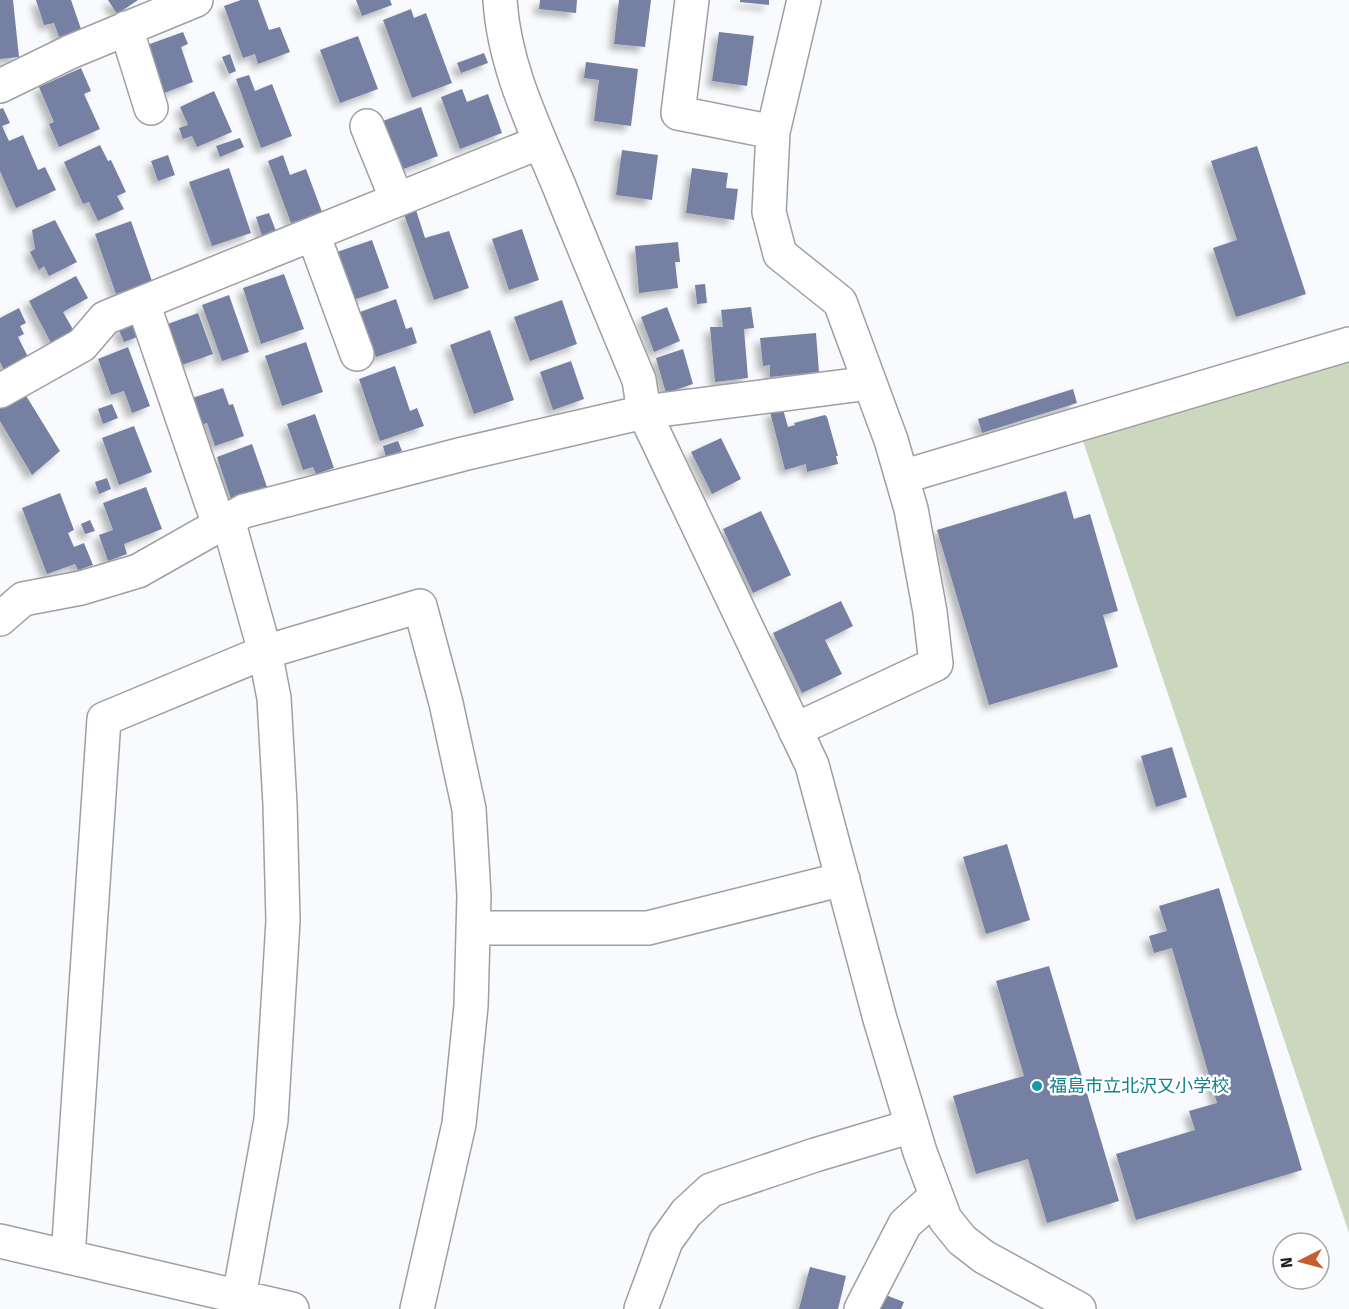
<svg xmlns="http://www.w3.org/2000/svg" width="1349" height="1309" viewBox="0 0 1349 1309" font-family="'Fira Sans','Noto Sans JP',sans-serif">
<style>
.green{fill:#cbd8be}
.building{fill:#7680a3;filter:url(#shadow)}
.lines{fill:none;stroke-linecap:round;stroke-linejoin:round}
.minor-casing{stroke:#9e9fa1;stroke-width:36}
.minor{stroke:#fff;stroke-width:33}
.culture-dot{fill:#0f9aa8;stroke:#fff;stroke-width:2}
.labels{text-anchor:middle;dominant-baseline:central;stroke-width:5;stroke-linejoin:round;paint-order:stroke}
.culture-label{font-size:18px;fill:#0d838f;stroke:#fff;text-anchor:start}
</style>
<defs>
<filter id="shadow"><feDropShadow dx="-5.5" dy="5.5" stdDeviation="3" flood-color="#0004"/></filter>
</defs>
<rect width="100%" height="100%" fill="#f9fafd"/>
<path class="green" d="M1349,355v878l-266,-792z"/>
<path class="building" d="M0,0h13l6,57 -19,2z
M36,0h35l10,29 -22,8 -5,-14 -10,2z
M108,0h30l-21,14z
M241,0h17l11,30 11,-3 10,25 -32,12 -3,-10 -12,4 -19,-52z
M356,0h34l2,5 -30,11z
M540,0h37l-1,13 -37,-4z
M619,0h32l-6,47 -31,-3z
M740,0h29v5l-29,-3z
M411,9l3,9 12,-5 26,70 -40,15 -29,-78z
M183,32l5,12 -7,3 12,35 -29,11 -17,-48z
M719,32l35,4 -7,50 -35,-5z
M358,36l20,53 -38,14 -20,-53z
M484,53l4,10 -27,10 -4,-10z
M230,54l6,17 -7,3 -7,-17z
M586,62l52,7 -7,57 -37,-5 5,-41 -15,-2z
M81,68l10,23 -7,3 16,35 -41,18 -10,-23 5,-2 -15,-35z
M249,75l6,16 17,-7 20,52 -31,12 -25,-69z
M462,89l5,13 21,-8 14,39 -42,16 -19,-52z
M214,91l18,41 -35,15 -5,-11 -9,3 -4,-11 9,-3 -8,-18z
M421,107l17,49 -37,14 -18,-49z
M3,108l7,15 -8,3 7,15 14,-6 15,35 7,-3 11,23 -40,18 -16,-37v-62z
M240,138l4,9 -24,10 -4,-11z
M100,145l8,16 3,-1 15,32 -9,4 7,13 -26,12 -9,-19 -6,2 -19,-42z
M1257,146l49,148 -70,23 -23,-69 24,-8 -26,-79z
M622,150l36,5 -6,45 -36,-5z
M168,155l7,20 -17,6 -7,-20z
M283,155l7,20 16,-6 16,43 -31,11 -23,-62z
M229,168l22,65 -39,13 -23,-64z
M692,168l36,5 -2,15 12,1 -4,31 -48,-7z
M416,210l9,28 24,-7 20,57 -35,12 -30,-86z
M269,213l7,18 -14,5 -6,-19z
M55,220l22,42 -28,14 -5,-10 -5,4 -9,-18 5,-3 -3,-19z
M131,221l21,60 -36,13 -21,-60z
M522,229l17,51 -30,10 -17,-51z
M372,240l17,48 -36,12 -16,-48z
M678,242l2,20h-5l3,26 -39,5 -4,-47z
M284,274l20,55 -43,15 -18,-56z
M76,276l12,22 -25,14 12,21 -23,12 -23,-44z
M705,284l2,19 -10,1 -2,-19z
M229,295l20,57 -27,9 -20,-56z
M396,299l10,30 6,-2 5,16 -41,14 -16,-45z
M562,300l15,44 -47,17 -16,-44z
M667,307l13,34 -26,11 -13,-35z
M751,307l3,21 -10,1 4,49 -33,4 -5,-55h13l-2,-17z
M19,308l7,15 -6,3 4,8 -6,3 10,20 -24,13 -4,-8v-44z
M198,313l15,41 -34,12 -14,-41z
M135,322l5,14 -16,6 -6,-14z
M490,330l24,70 -40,14 -24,-69z
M816,333l3,39 -49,5v-12l-7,1 -3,-28z
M306,342l17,50 -41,14 -17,-50z
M128,347l22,59 -18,7 -8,-22 -13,4 -13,-36z
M683,349l10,35 -27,9 -10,-35z
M571,361l13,38 -31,11 -13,-38z
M395,366l15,45 7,-3 7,18 -44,15 -21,-62z
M223,388l6,17 4,-1 11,32 -29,10 -8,-23 -6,2 -9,-27z
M1073,389l4,14 -95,30 -4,-14z
M25,394l35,57 -28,24 -32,-54v-13z
M112,404l6,14 -15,6 -5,-15z
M783,409l5,18 7,-2 -1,-2 31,-8 2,2 11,39h-2l2,8 -31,8 -1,-8 -21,6 -15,-58z
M315,414l19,54 -18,6 -3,-7 -10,3 -16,-46z
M134,426l18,46 -33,13 -17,-47z
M721,438l20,41 -29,15 -21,-42z
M398,441l4,10 -16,6 -3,-11z
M252,444l15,43 -36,12 -14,-42z
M107,478l4,11 -12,5 -4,-12z
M146,487l16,42 -38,15 3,10 -19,7 -9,-26 14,-5 -10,-27z
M1066,491l8,28 16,-5 28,97 -15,4 15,52 -129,38 -52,-175z
M60,493l14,37 -6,3 6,14 10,-4 9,22 -15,5 -3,-6 -28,10 -25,-66z
M761,511l30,64 -38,18 -30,-64z
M90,520l5,11 -10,3 -4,-10z
M841,601l12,25 -28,14 17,34 -40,19 -29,-60z
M1172,747l15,50 -31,10 -15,-51z
M1007,844l23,76 -44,14 -23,-77z
M1219,888l83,282 -166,50 -20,-66 79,-24 -6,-19 28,-8 -45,-155 -18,5 -5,-17 18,-5 -8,-25z
M1049,966l70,235 -72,22 -19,-64 -52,15 -23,-78 71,-20 -28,-95z
M810,1267l36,9 -8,33h-39z
M883,1294l21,8 -3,7h-25z"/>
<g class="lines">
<g class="minor-casing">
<path id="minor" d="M500,0c4,66 34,126 59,186 26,65 53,129 80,194l5,32 168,353 68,254 40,133 25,67 17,21 22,17 95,52
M692,0l-14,113 95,19
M126,28l25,80
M0,86l70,-34 126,-52
M367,126l30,74
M313,234l44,120
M143,303l76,222
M0,391l82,-46 23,-27 435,-176
M902,477l447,-133
M228,520l37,132 9,46 6,106 3,117 -12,199 -32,177
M0,619l23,-20 58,-11 57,-17 106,-60 219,-57 181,-42 226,-29
M795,730l141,-66 -6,-52 -19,-103 -20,-69 -51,-138 -60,-48 -11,-42 4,-80 31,-132
M473,928h175l195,-49
M0,1241l292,68
M68,1257l36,-538 161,-67 155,-46 26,97 23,106 5,87 -3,110 -12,118 -42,185
M641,1309l25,-68 20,-28 25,-23 104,-35 97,-29
M861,1309l44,-85 31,-28"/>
</g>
<use href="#minor" class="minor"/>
</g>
<circle class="culture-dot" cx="1037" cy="1086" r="6"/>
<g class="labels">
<g class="culture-label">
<text x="1049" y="1086">福島市立北沢又小学校</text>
</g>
</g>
<g transform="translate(1301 1261) rotate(264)"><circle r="28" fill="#ffffff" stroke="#a5a5a5" stroke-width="1.5"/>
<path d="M0-4.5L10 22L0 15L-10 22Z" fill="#c45e2e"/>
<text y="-9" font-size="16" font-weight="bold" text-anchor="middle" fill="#1e1e1f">N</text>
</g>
</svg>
